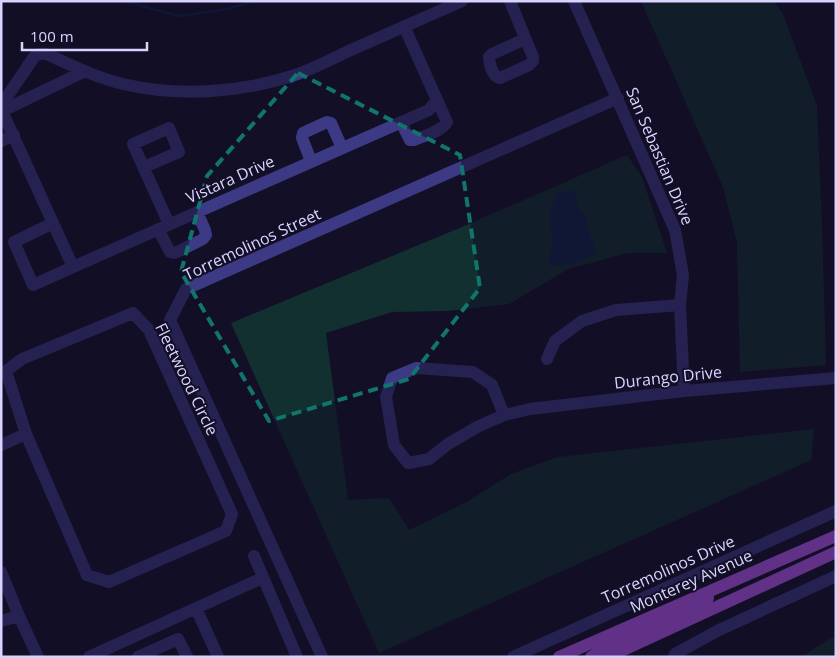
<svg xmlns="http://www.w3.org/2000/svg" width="837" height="658" viewBox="0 0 837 658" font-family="'Open Sans',sans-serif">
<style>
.green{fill:#12302f}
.water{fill:#0c2248}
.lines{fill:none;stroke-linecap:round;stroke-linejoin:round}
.stream{stroke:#0c2248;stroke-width:2.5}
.minor{stroke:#3d3a85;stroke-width:12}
.major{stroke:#c25bff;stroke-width:12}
.marked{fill:none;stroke:#0f766e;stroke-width:4;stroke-dasharray:10 6;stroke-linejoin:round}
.labels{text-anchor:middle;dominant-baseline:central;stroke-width:4;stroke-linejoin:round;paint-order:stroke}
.street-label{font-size:16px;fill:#d9d4ff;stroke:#130f26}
</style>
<rect width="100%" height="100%" fill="#130f26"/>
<path class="green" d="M641,1h133l9,13 34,92 5,119 4,140 -86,7 -3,-129 -14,-56z
M627,155l15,22 25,76h-40l-59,16 -59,35 -62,7 -55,1 -66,21 22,167 41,-2 20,32 56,-27 46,-29 47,-17 256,-28 -3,31 -432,193 -148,-330 238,-99z
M836,637v20h-35l30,-19z"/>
<path class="water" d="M575,191l2,13 8,12 11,37 -22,11 -25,2 3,-27 -2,-26 7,-21z"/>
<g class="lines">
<path class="stream" d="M123,1l57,15 47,-7 28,-8"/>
<path class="minor" d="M510,1l23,56v4l-4,4 -29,13 -3,-1c-5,-4 -8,-13 -8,-20l3,-3 33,-15
M574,1l101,229 8,45 -3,30 4,86
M404,26l33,74 -8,10 -356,157 -71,-156v-5l2,-5 30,-44c5,-4 9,-4 15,-2 24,11 48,23 74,29 56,13 115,9 169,-8 19,-6 40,-17 59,-26 37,-16 74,-33 111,-49
M2,111l83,-40
M401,122l9,18h4c11,-5 27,-8 33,-18l-10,-22
M1,141l13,-6
M311,161l-9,-23 1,-5 24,-11 4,1 11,25
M144,167l35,-15 -10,-24 -36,16 36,80
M53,223l-39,19 19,43 40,-18
M158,229l12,23 4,1 5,-2 24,-12 3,-4 -1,-5 -8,-18
M133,313l16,17 83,184 -6,17 -117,51 -22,-7 -61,-141 -20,-63 16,-12z
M547,359l8,-18 27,-20 34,-11 64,-5
M416,368l57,4 19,13 12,30 -27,12 -29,17 -19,15 -21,4 -14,-18 -8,-48 6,-19z
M504,415l26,-6 154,-18 152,-13
M1,445l25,-11
M254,556l43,101
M1,572l18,44 19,41
M196,608l22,49
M1,621l18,-5
M89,657l173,-79
M138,657l40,-18 9,18
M322,657l-152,-337 16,-31 432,-191
M513,657l323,-146
M674,657l1,-3 42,-23 119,-55"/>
<path class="major" d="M559,657l277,-121
M591,657c22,-14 48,-24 72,-34 15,-7 32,-13 45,-25
M608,657l228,-105"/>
</g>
<path d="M0 0H837V658H0ZM298,73l162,82 20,133 -71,91 -140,42 -88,-149 26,-96z" fill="#130f26" fill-opacity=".55" fill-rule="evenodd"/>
<path class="marked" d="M298,73l162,82 20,133 -71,91 -140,42 -88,-149 26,-96z"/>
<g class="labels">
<g class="street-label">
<text transform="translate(660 156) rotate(67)">San Sebastian Drive</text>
<text transform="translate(230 179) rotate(-24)">Vistara Drive</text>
<text transform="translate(252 244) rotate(-25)">Torremolinos Street</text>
<text transform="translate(668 377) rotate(-6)">Durango Drive</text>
<text transform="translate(187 379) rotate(64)">Fleetwood Circle</text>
<text transform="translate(668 569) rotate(-24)">Torremolinos Drive</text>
<text transform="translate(691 581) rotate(-24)">Monterey Avenue</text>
</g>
</g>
<rect width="837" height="658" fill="none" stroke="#d9d4ff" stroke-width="5"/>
<path d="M22 42v8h125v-8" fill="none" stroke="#d9d4ff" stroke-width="2.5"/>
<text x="30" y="42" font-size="15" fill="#d9d4ff" stroke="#130f26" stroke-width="4" paint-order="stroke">100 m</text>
</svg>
